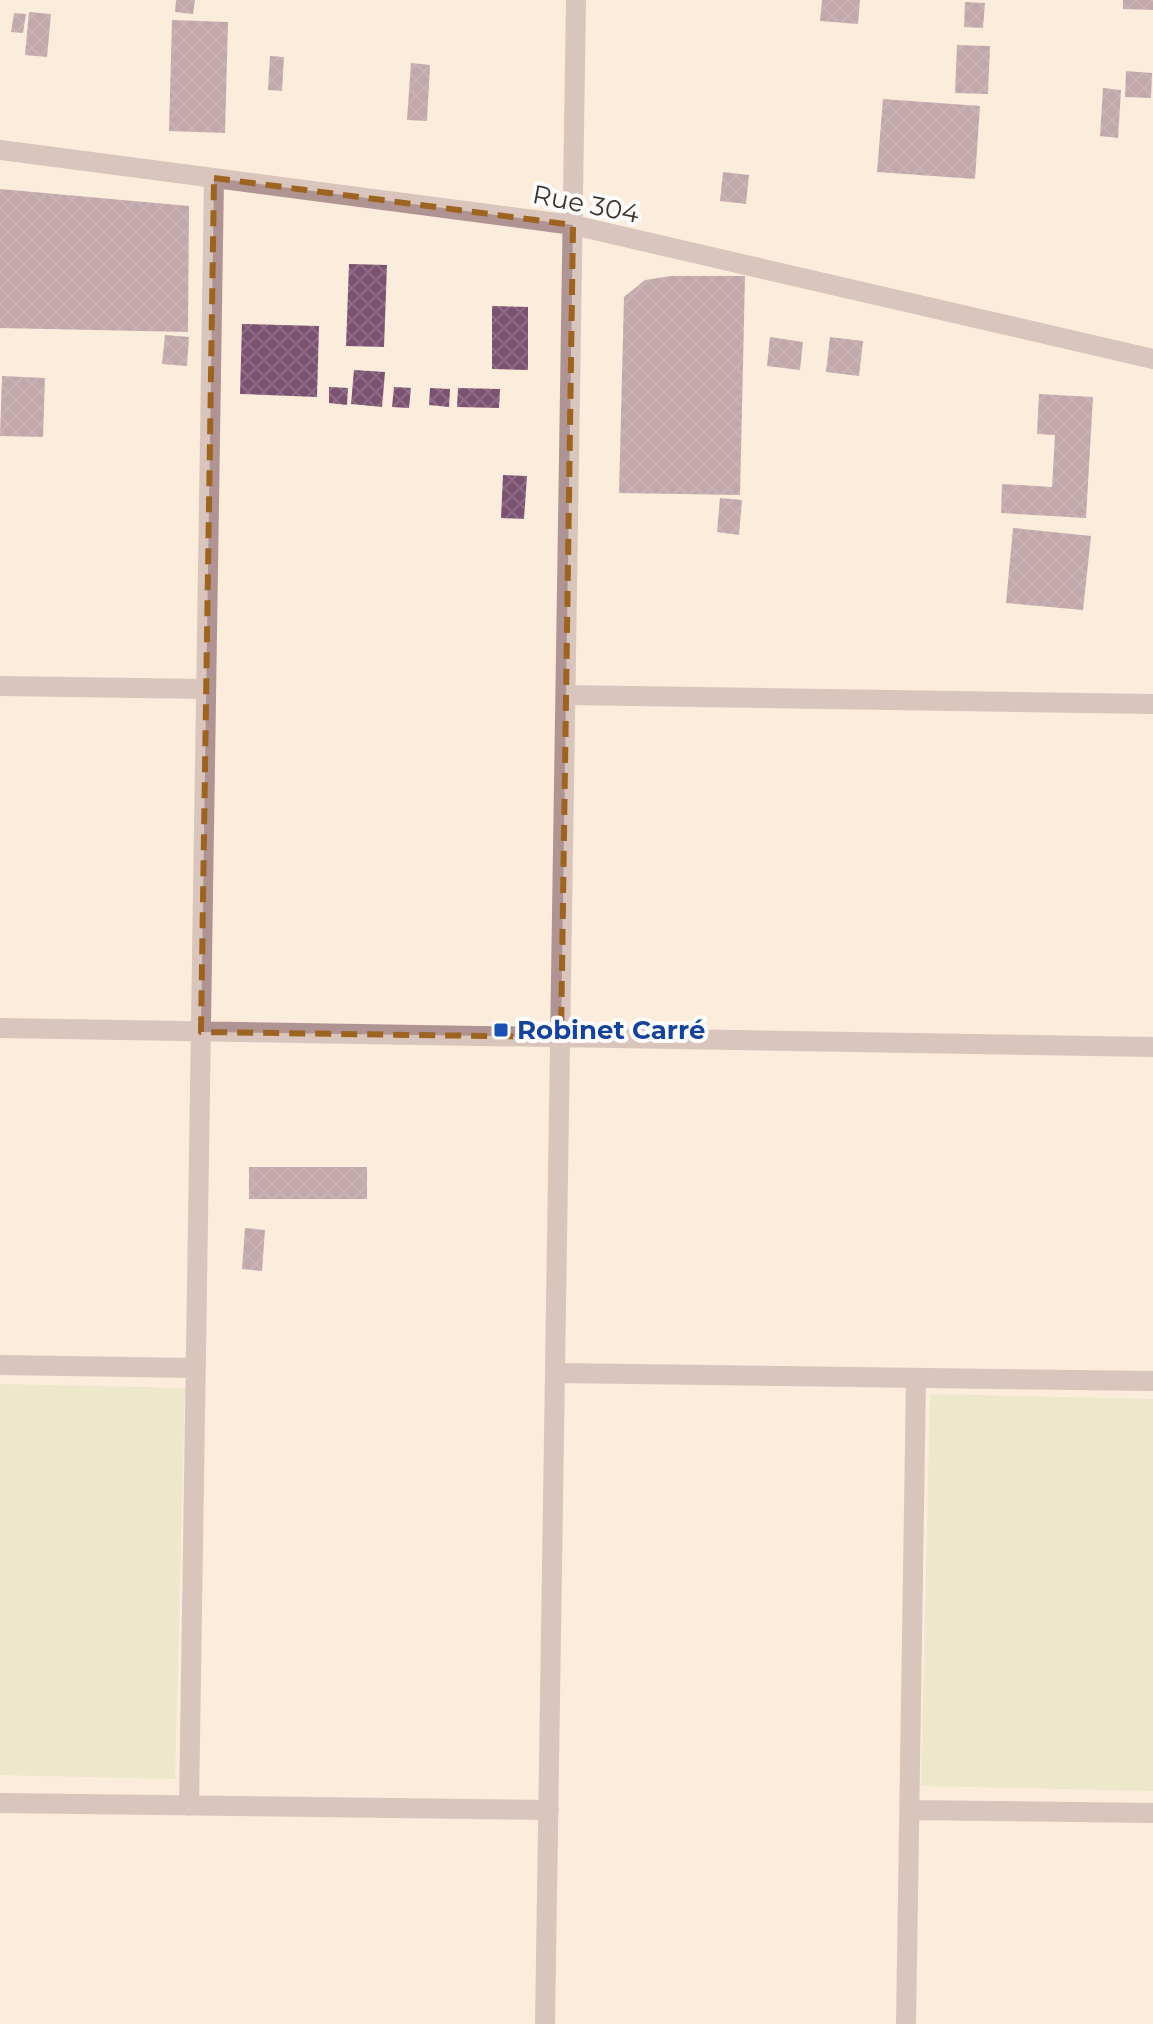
<svg xmlns="http://www.w3.org/2000/svg" width="1153" height="2024" viewBox="0 0 1153 2024" font-family="Montserrat,sans-serif">
<style>
.pitch{fill:#dbe0ba}
.building{fill:url(#building-cross-hatch)}
.lines{fill:none;stroke-linecap:round;stroke-linejoin:round}
.minor{stroke:#b09494;stroke-width:20}
.marked{fill:none;stroke:#9d6421;stroke-width:6;stroke-dasharray:16 10;stroke-linejoin:round}
.transit-dot{fill:#1a4fb4;stroke:#fcfcfc;stroke-width:3}
.labels{text-anchor:middle;dominant-baseline:central;stroke-width:8;stroke-linejoin:round;paint-order:stroke}
.street-label{font-size:26px;fill:#3c342c;stroke:#fcfcfc}
.transit-label{font-size:26px;font-weight:bold;fill:#164399;stroke:#fcfcfc;text-anchor:start}
</style>
<defs>
<pattern id="building-cross-hatch" width="8" height="8" patternUnits="userSpaceOnUse" patternTransform="scale(2)"><rect width="8" height="8" fill="#7c5272"/><path d="M0 0l8 8M0 8l8-8" fill="none" stroke="#8e6e86"/></pattern>
</defs>
<rect width="100%" height="100%" fill="#fcecdb"/>
<path class="pitch" d="M0,1384l185,4 -10,391 -175,-4z
M930,1394l223,5v392l-232,-5z"/>
<path class="building" d="M176,0h19l-2,14 -18,-2z
M822,0h38l-2,24 -38,-3z
M1123,0h30v10l-30,-1z
M965,2l20,1 -2,25 -19,-1z
M29,12l22,2 -4,43 -22,-2z
M14,13l12,1 -3,19 -12,-1z
M172,20l56,2 -3,111 -56,-2z
M957,45l33,1 -2,48 -33,-1z
M270,56l14,1 -2,34 -14,-1z
M411,63l19,2 -3,56 -20,-1z
M1126,71l26,2 -1,25 -26,-1z
M1103,88l18,2 -3,48 -18,-2z
M883,99l97,7 -5,73 -98,-7z
M723,172l26,3 -3,29 -26,-3z
M0,189l189,17 -1,126 -188,-4z
M349,264l38,1 -3,82 -38,-1z
M671,276h74l-5,219 -121,-2 5,-196 21,-17z
M492,306l36,1v63l-36,-1z
M242,324l77,2 -2,71 -77,-3z
M165,335l24,2 -2,29 -25,-2z
M770,337l33,5 -3,28 -33,-4z
M830,337l33,4 -4,35 -33,-4z
M354,370l31,2 -3,35 -31,-3z
M2,376l43,2 -2,59 -43,-1z
M329,387l19,1 -1,17 -18,-2z
M394,387l17,1 -2,20 -17,-1z
M430,388l20,1 -1,18 -20,-2z
M458,388l42,1 -1,19 -42,-1z
M1039,394l54,3 -7,121 -85,-5 1,-29 50,3 3,-52 -18,-1z
M503,475l24,1 -3,43 -23,-1z
M720,498l22,2 -3,35 -22,-3z
M1013,528l78,8 -8,74 -77,-7z
M249,1167h118v32h-118z
M245,1228l20,2 -3,41 -20,-2z"/>
<g class="lines">
<path class="minor" d="M0,150l573,75 580,134
M0,686l206,3
M566,695l587,9
M0,1028l1153,19
M0,1365l196,3
M556,1373l597,8
M0,1803l549,7
M189,1806l25,-1628
M910,1810l243,3
M545,2024l31,-2024
M906,2024l10,-646"/>
</g>
<path d="M0 0H1153V2024H0ZM214,178l359,47 -12,812 -360,-5z" fill="#fcecdb" fill-opacity=".55" fill-rule="evenodd"/>
<path class="marked" d="M214,178l359,47 -12,812 -360,-5z"/>
<rect class="transit-dot" x="493" y="1022" width="16" height="16" rx="4"/>
<g class="labels">
<g class="street-label">
<text transform="translate(586 204) rotate(11)">Rue 304</text>
</g>
<g class="transit-label">
<text x="517" y="1030">Robinet Carré</text>
</g>
</g>
</svg>
